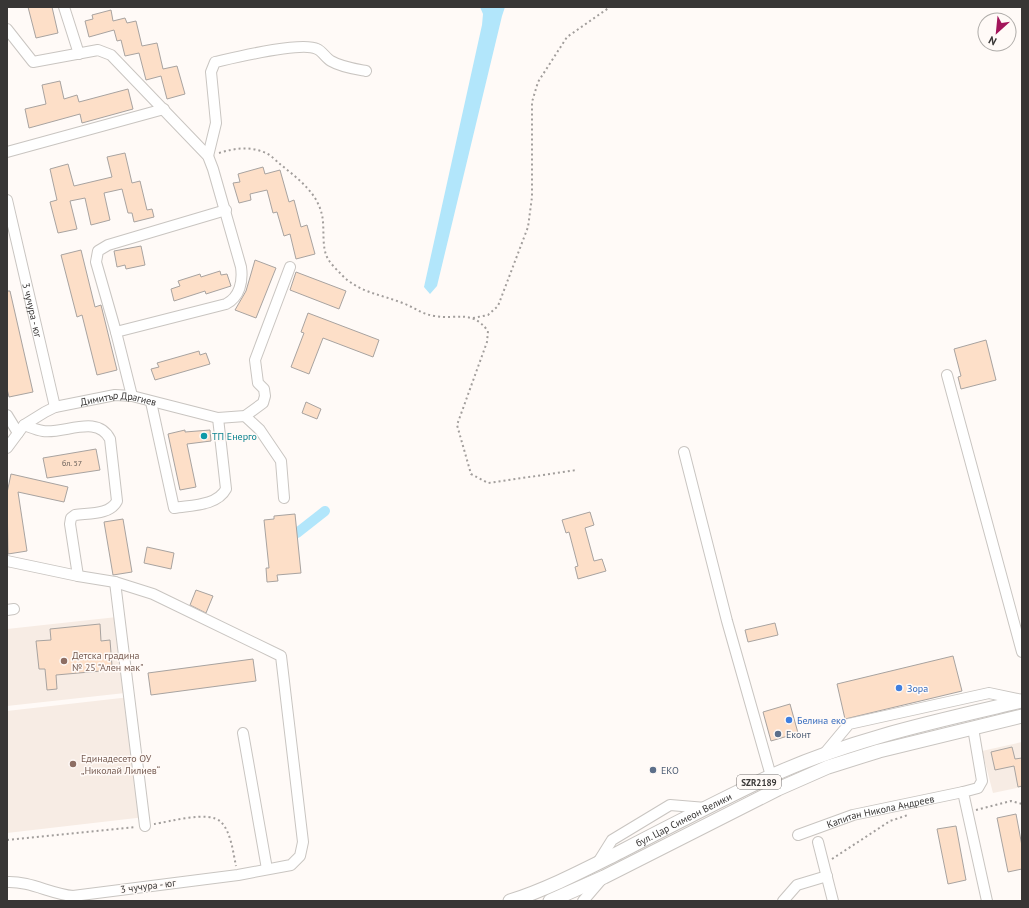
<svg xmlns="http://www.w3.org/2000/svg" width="1029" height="908" viewBox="0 0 1029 908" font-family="'PT Sans',sans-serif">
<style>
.built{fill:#f7ece4}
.water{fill:#b2e6fb}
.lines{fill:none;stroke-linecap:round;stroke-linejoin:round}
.canal{stroke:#b2e6fb;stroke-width:10}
.building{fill:#fddfc8;stroke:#a8a3a0}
.minor-casing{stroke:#c9c5c1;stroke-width:12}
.major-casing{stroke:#c9c5c1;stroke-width:15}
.path{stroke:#a29e9c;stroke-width:2;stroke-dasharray:2 3;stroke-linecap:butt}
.minor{stroke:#fff;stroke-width:10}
.major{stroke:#fff;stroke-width:13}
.culture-dot{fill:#0f9aa8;stroke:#fffaf7;stroke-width:1.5}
.education-dot{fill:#8d6e63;stroke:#fffaf7;stroke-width:1.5}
.shop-dot{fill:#3f7fe0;stroke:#fffaf7;stroke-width:1.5}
.service-dot{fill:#5c6f8a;stroke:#fffaf7;stroke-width:1.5}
.labels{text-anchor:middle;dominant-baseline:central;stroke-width:3;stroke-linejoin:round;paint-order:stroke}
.number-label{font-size:8px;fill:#69605a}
.shield{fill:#fffaf7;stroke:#74716f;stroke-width:1}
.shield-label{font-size:9px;font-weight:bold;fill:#383635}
.street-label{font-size:10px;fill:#383635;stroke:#fffaf7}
.culture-label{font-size:10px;fill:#0d838f;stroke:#fffaf7;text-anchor:start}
.education-label{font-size:10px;fill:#785e54;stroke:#fffaf7;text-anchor:start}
.shop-label{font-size:10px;fill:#366cbe;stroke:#fffaf7;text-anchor:start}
.service-label{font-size:10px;fill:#4e5e75;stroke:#fffaf7;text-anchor:start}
</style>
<rect width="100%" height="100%" fill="#fffaf7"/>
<path class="built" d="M117,617l8,76 -118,13v-77z
M130,697l15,120 -138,16v-122z
M1022,742v45l-29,6 -11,-42z"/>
<path class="water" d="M480,7h25l-3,9 -65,270 -7,8 -6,-7 58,-262 1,-11z"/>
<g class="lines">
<path class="canal" d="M297,533l28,-22"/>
</g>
<path class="building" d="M28,7h24l6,26 -22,5z
M111,10l2,11 12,-3 2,5 9,-2 6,25 15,-3 6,26 14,-3 8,28 -18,5 -6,-23 -15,4 -7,-27 -14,3 -4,-16 -4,1 -3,-11 -25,7 -4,-16 8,-2 -1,-4z
M60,81l4,18 13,-4 2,7 49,-13 5,20 -51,14 -2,-9 -51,14 -4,-19 21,-5 -4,-19z
M125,153l7,30 8,-2 7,29 5,-1 2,8 -20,5 -2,-9h-4l-6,-24 -18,4 6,27 -19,5 -6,-27 -15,3 7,28 -19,4 -8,-31 7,-2 -7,-31 18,-5 6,22 38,-9 -5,-20z
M263,167l2,7 15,-4 9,32 5,-2 7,27 6,-2 8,29 -19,5 -6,-25 -6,2 -7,-24 -4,1 -6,-23 -17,4 1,6 -12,3 -6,-20 7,-1 -2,-8z
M141,246l4,19 -19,4 -1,-4 -8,2 -3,-16z
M81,250l14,57 6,-2 16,65 -20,5 -15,-60 -5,2 -16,-62z
M255,260l21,8 -20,50 -21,-8 11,-19z
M220,271l1,4 6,-1 4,12 -25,8 -1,-3 -31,10 -3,-12 9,-3 -2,-5 22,-7 1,3z
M296,272l50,19 -7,18 -49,-19z
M7,291h3l23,101 -24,5 -2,-8z
M308,313l71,27 -6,17 -50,-19 -14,36 -18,-7 13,-34 -3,-1z
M986,340l10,40 -35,9 -3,-12 3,-1 -7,-27z
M199,351l1,4 6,-2 4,11 -55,16 -4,-11 8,-2 -2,-4z
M306,402l15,7 -4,10 -15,-6z
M185,430v2l25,-2 1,11 -24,3 9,43 -16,3 -12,-56z
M96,449l4,21 -53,8 -4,-20z
M11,474l57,13 -4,15 -46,-10 9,59 -19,3 -1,-61z
M590,512l4,13 -9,3 9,33 8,-2 4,12 -28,8 -3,-12 3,-1 -9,-34 -3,1 -4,-13z
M295,514l6,59 -24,2 1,6 -11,1 -1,-14h3l-5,-48 10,-1v-3z
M123,519l9,53 -19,3 -9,-53z
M147,547l27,6 -3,16 -27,-6z
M196,590l17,6 -7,17 -16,-8z
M775,623l3,12 -30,7 -3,-12z
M100,624l1,17 9,-1 2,26 -11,1v4l-45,4 1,14 -10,1 -2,-21h-6l-3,-28 15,-1 -1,-11z
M953,656l9,35 -117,28 -8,-35z
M253,659l3,22 -105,14 -3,-22z
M790,704l8,29 -27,8 -8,-29z
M1012,747l3,12 7,-1v28l-4,1 -4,-21 -19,4 -4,-18z
M1016,814l6,32v23l-14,3 -11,-54z
M956,826l10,54 -18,4 -11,-55z"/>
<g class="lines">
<g class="minor-casing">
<g id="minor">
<path d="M64,7l15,47"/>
<path d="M7,29l26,33 65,-12 13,5 97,101 5,13 28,98c2,14 -1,30 -15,37l-110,28"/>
<path d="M7,152l157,-43"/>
<path d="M208,156l8,-33 -5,-51 4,-10c18,-4 87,-21 102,-13 5,2 9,9 14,12 10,6 24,8 35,10"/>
<path id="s1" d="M7,200l48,207"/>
<path d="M947,375l75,277"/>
<path d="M132,396l-16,-64 -20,-70 2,-11 10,-6 118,-35"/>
<path d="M151,402l23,106c17,-3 43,-2 52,-19l-8,-71"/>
<path d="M7,415l11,18"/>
<path d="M245,416l15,14 21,31 3,37"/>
<path d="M24,425c6,2 12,5 19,6 22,3 54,-17 67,8l7,62c-7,14 -28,12 -42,14l-4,3 -1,6 8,52"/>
<path id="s2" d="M7,448l17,-23 21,-13 10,-5 60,-12 17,1 86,22 27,-2 18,-13 2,-7 -1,-7 -6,-6 -3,-23 35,-93"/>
<path d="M684,452l43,169 44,155"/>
<path d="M7,561l71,15 37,6 38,12 128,62 22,186 -3,14 -9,9 -53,10 -165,21c-22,-2 -43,-15 -66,-14"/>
<path d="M115,582l30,244"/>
<path d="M7,610l7,-1"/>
<path d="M973,728l9,53 -4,7 -15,4 24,109"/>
<path d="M243,733l24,136"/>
<path d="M824,754l25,-30 140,-31 33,7"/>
<path id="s3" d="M798,835l55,-20 110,-23"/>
<path d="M818,842l15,59"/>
<path d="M597,864l15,-24 58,-35 36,3"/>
<path d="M583,901l18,-21"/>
<path d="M783,901l14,-16 30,-9"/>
</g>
</g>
<g class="major-casing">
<g id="major">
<path id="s4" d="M510,901c38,-12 74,-31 110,-49 50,-26 100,-52 151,-76 80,-37 166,-55 251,-75"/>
<path d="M550,901l54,-24 174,-88 50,-22 51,-16 143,-35"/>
</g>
</g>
<path class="path" d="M219,153c16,-5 31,-7 47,0 5,2 10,8 14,11 17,14 37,28 42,51 3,13 -1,32 6,44 3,5 8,10 12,14 18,20 41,21 65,31 10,4 19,11 30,12 23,4 36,-7 53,15l-1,11 -30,83 14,49 17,9 89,-13
M473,318l15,-3 10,-9 30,-79 4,-30v-95l6,-20 29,-45 43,-30
M976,810l35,-9 11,3
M154,824c15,-2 55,-14 67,-2 10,10 12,30 15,44
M7,840l129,-13
M832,859l58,-38 18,-6"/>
<use href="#minor" class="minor"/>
<use href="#major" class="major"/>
</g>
<circle class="culture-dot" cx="204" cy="436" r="4"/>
<g class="education-dot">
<circle cx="64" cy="661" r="4"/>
<circle cx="73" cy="764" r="4"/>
</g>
<g class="shop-dot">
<circle cx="899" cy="688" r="4"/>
<circle cx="789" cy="720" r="4"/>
</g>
<g class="service-dot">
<circle cx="778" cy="734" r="4"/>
<circle cx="653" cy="770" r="4"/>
</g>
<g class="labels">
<g class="number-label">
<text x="72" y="463">бл. 57</text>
</g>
<rect class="shield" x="737" y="775" width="44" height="14" rx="3"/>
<g class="shield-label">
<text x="759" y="782">SZR2189</text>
</g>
<g class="street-label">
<text stroke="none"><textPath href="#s1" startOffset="113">3 чучура - юг</textPath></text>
<text stroke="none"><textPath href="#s2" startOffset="129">Димитър Драгиев</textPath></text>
<text stroke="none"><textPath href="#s3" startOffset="86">Капитан Никола Андреев</textPath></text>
<text stroke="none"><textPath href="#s4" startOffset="192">бул. Цар Симеон Велики</textPath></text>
<text transform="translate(148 886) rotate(-7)">3 чучура - юг</text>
</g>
<g class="culture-label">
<text x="212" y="436">ТП Енерго</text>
</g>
<g class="education-label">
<text x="72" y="655">Детска градина<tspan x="72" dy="12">№ 25 "Ален мак"</tspan></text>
<text x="81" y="758">Единадесето ОУ<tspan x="81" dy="12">„Николай Лилиев“</tspan></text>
</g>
<g class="shop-label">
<text x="907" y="688">Зора</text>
<text x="797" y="720">Белина еко</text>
</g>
<g class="service-label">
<text x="786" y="734">Еконт</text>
<text x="661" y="770">EKO</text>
</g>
</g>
<rect width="1029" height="908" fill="none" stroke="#383635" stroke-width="16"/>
<g transform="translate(997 32) rotate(207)"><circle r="19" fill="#fffaf7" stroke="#afaca9"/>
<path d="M0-3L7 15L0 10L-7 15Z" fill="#a3155b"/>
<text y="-6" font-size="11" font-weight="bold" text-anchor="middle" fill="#383635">N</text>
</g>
</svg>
